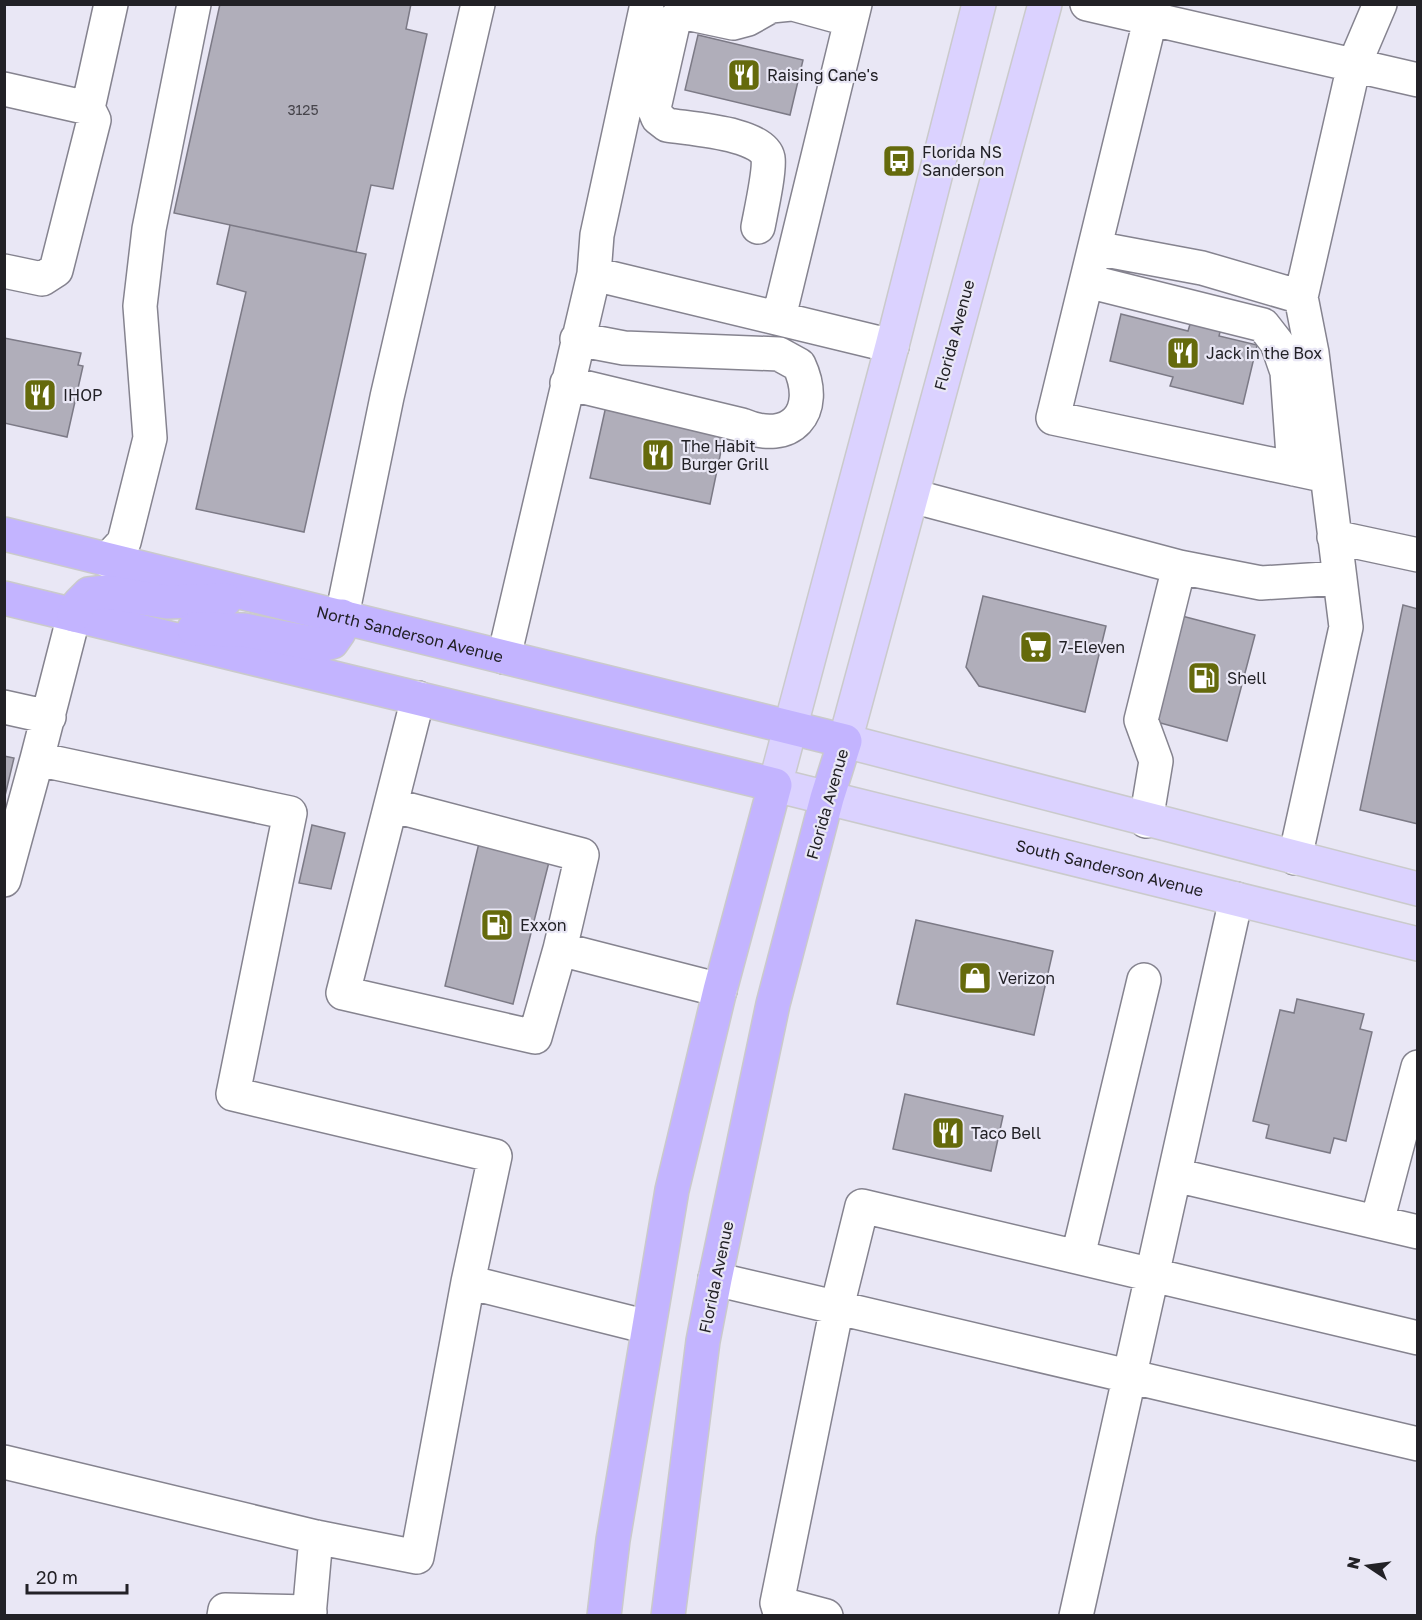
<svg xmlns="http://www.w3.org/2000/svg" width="1422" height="1620" viewBox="0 0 1422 1620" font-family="'Golos Text',sans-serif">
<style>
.building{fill:#b0aeba;stroke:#7c7a86;stroke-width:1.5}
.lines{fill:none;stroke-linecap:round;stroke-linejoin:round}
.minor-casing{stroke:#85838f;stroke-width:36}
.major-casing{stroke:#cacacb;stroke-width:36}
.highway-casing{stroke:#cacacb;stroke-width:36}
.minor{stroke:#fff;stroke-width:33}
.major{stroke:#dbd2ff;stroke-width:33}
.highway{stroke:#c3b4ff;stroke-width:33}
.labels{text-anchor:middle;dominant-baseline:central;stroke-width:4.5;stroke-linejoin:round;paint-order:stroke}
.number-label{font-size:14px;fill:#46444b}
.poi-label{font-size:16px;fill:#222126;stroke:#e9e7f5;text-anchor:start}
.street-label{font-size:16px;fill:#222126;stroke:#e9e7f5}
</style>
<rect width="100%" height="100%" fill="#e9e7f5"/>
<path class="building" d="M220,4h191l-5,25 21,5 -34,155 -22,-4 -15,67 -182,-39z
M698,35l105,25 -13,55 -105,-25z
M230,225l136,29 -62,278 -108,-23 50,-217 -29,-8z
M1121,314l67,17 3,-10 30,7 -2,8 38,9 -14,59 -73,-18 3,-9 -63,-16z
M4,338l77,15 -3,12 5,1 -16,71 -63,-14z
M606,406l119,26 -15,72 -120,-26z
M983,596l123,30 -21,86 -106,-26 -13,-19z
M1403,605l15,4v215l-58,-14z
M1182,616l73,19 -28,106 -74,-20z
M4,756l10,2 -10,42z
M312,825l33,8 -14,56 -32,-6z
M479,843l70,19 -36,142 -68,-18z
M916,920l137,31 -19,84 -137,-31z
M1297,999l67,15 -4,15 12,3 -26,109 -12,-3 -4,15 -64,-15 3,-13 -16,-4 27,-111 14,3z
M905,1094l98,22 -12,55 -98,-22z"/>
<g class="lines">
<g class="minor-casing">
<path id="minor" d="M793,4l58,16
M1087,4l331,76
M1154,4l-101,414 274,58
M4,89l84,19 6,12 -38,150 -14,9 -38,-8
M88,108l23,-104
M758,227c3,-16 12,-56 10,-69 -5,-25 -78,-29 -101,-33l-9,-7 -4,-10 20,-88 12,-7 47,10 15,-4 23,-13 20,-2
M1095,248l107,20 99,29
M594,274l298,72
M1087,281l176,44 14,18 10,29 7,97
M779,317l76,-313
M567,383l175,42c49,21 79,-13 57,-60l-20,-11 -155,-6 -47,-9
M912,496l267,71 -38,153 15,41 -10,60
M1334,537l84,18
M107,560l17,-18 26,-104 -10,-132 9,-77 45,-225
M1179,567l82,16 79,-5
M342,616l45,-219 91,-393
M504,657l90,-383 3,-39 50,-231
M418,698l-75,295 192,44 25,-88 160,41
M4,707l45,10
M37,759l37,-144
M391,805l191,50 -22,94
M1295,858l51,-231 -34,-274 -11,-56 53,-232 26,-61
M4,880l33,-121 253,54 -57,281 262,62 -27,126 -51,275 -101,-20 -312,-75
M1175,1175l243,57
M1377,1222l41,-155
M1078,1256l66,-276
M715,1279l703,165
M468,1282l180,45
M777,1603l49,13
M224,1616l1,-6 85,2
M309,1616l7,-79
M781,1616l-4,-13 60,-296 25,-101 556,132
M1076,1616l160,-717"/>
</g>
<g class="major-casing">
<g id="major">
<path id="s1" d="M979,4l-87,342 -117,439 643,159"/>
<path d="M1045,4l-200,737 573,148"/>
</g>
</g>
<g class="highway-casing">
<g id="highway">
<path id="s2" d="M4,534l841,207 -18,57 -54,206 -58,275 -12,62 -35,275"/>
<path d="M4,598l771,187 -55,205 -48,200 -59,350 -9,76"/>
<path d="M74,615l5,-11 10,-10 17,-2 61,10 58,-2"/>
<path d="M194,629l50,1 77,15 11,-3 7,-10 3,-16"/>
</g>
</g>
<use href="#minor" class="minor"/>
<use href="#major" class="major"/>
<use href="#highway" class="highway"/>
</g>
<defs>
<g id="restaurant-square" transform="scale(1.725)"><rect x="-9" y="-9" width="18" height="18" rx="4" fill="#656a0c" stroke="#e9e7f5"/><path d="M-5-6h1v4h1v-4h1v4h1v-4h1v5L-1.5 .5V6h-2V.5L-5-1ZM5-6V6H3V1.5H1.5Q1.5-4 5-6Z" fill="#fff"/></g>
<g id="bus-square" transform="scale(1.725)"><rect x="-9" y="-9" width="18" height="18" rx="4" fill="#656a0c" stroke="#e9e7f5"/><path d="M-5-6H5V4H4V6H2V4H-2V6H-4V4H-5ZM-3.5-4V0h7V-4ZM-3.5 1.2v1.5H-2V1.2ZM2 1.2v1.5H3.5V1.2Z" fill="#fff"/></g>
<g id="supermarket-square" transform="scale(1.725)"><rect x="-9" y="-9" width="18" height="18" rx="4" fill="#656a0c" stroke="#e9e7f5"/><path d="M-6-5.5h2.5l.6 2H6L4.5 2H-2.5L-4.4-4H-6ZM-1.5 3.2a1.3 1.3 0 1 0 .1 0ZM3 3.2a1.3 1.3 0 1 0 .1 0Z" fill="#fff"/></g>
<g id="fuel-square" transform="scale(1.725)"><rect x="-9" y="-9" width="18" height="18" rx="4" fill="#656a0c" stroke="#e9e7f5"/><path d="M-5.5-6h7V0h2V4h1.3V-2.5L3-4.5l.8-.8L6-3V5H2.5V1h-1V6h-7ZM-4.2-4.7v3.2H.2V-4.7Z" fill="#fff"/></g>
<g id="shop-square" transform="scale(1.725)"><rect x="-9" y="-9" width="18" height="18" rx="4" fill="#656a0c" stroke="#e9e7f5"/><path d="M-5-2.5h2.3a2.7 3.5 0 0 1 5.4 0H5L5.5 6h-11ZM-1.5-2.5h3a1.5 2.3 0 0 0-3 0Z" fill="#fff"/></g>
</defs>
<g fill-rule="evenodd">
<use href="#restaurant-square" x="744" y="75"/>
<use href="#bus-square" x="899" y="161"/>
<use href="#restaurant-square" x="1183" y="353"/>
<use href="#restaurant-square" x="40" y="395"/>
<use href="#restaurant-square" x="658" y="455"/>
<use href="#supermarket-square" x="1036" y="647"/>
<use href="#fuel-square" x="1204" y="678"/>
<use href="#fuel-square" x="497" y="925"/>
<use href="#shop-square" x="975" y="978"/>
<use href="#restaurant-square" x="948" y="1133"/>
</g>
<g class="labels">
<g class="number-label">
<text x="303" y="109">3125</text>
</g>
<g class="poi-label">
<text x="767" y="75">Raising Cane's</text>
<text x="922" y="152">Florida NS<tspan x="922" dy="18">Sanderson</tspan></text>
<text x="1206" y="353">Jack in the Box</text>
<text x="63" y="395">IHOP</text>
<text x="681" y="446">The Habit<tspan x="681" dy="18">Burger Grill</tspan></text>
<text x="1059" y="647">7-Eleven</text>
<text x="1227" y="678">Shell</text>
<text x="520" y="925">Exxon</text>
<text x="998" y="978">Verizon</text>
<text x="971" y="1133">Taco Bell</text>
</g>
<g class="street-label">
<text transform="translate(954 335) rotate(-75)">Florida Avenue</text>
<text stroke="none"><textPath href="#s2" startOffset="418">North Sanderson Avenue</textPath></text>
<text transform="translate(827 804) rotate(-74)">Florida Avenue</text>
<text stroke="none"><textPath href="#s1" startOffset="1152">South Sanderson Avenue</textPath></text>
<text transform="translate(716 1277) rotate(-78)">Florida Avenue</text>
</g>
</g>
<rect width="1422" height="1620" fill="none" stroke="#222126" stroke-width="12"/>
<g transform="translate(1368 1566) rotate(283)" stroke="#e9e7f5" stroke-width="4.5" paint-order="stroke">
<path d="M0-4.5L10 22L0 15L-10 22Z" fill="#222126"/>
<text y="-9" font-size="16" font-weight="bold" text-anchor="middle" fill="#222126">N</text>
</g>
<path d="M27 1584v9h100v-9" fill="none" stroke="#222126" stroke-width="3"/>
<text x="36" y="1584" font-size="18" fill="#222126" stroke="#e9e7f5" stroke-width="4.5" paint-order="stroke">20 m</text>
</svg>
